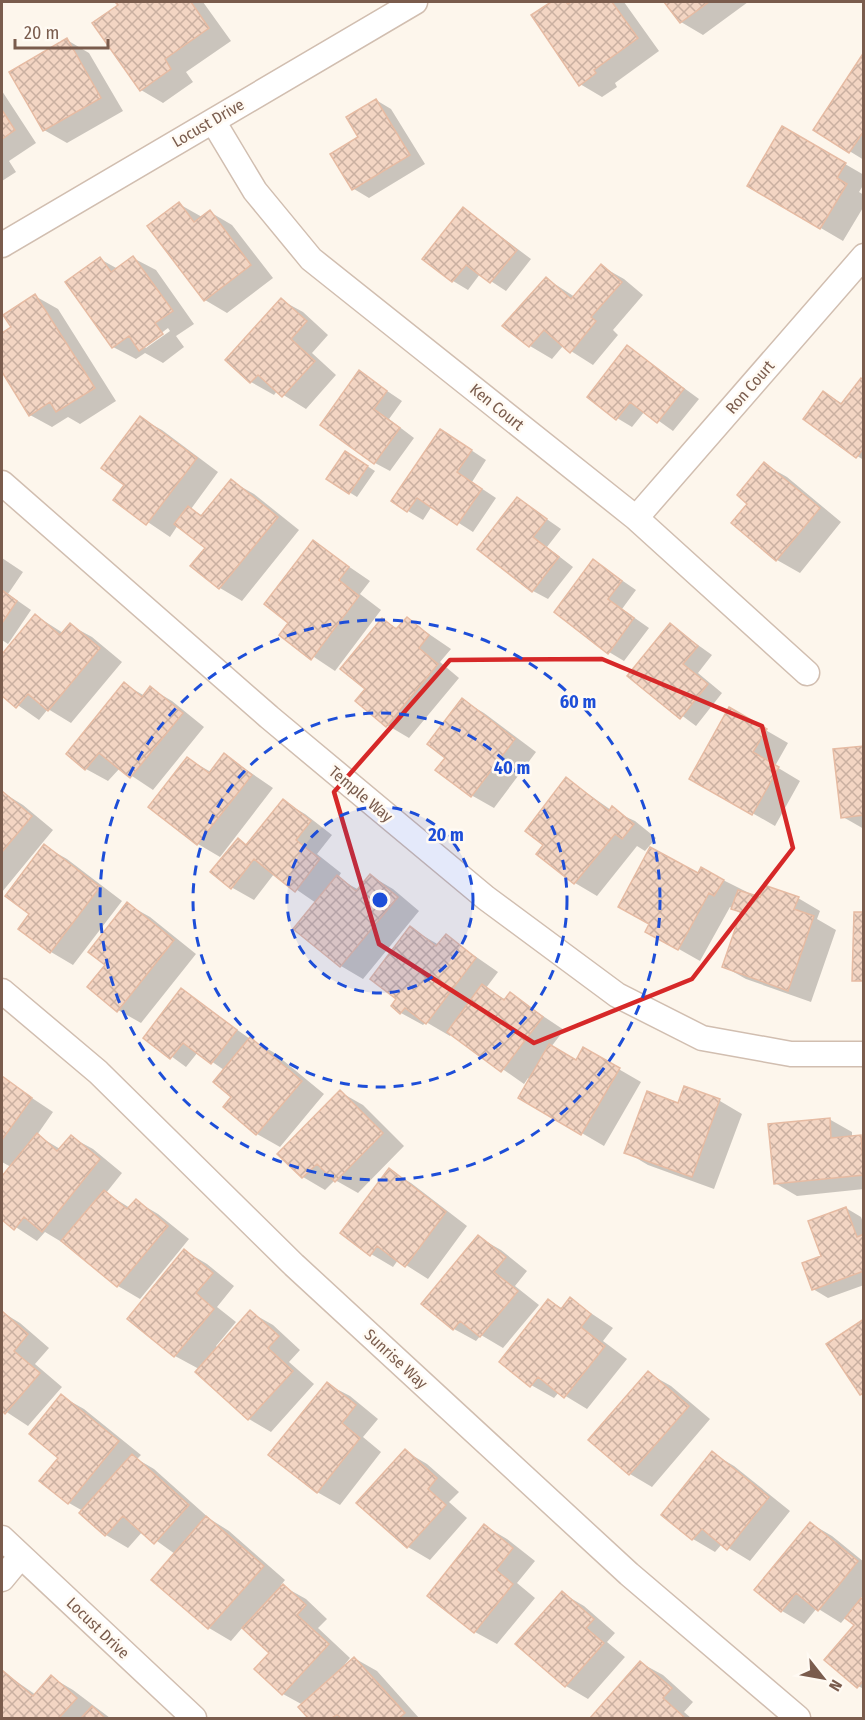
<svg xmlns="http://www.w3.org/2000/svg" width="865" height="1720" viewBox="0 0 865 1720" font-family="'Fira Sans Condensed',sans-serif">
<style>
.shadow{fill:#0003;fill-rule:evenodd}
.building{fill:url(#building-cross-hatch);stroke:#e6bba3;stroke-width:1.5}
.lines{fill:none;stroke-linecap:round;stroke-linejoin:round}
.street-casing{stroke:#d1beb0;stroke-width:27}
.street{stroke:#fff;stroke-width:24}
.marked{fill:none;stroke:#d62828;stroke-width:4.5;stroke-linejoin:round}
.ring{fill:none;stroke:#1d4ed8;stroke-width:3;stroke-dasharray:10 8}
.labels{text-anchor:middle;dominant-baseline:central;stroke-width:5;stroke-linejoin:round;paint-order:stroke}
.street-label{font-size:16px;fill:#7a5c4d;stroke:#fffaf3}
.centre{fill:#1d4ed8;stroke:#fffaf3;stroke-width:3}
.ring-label{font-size:18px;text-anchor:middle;font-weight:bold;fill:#1d4ed8;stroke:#fffaf3;stroke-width:5;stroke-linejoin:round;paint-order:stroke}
</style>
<defs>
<pattern id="building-cross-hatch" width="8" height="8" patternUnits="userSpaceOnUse" patternTransform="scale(1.5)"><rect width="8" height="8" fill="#f3d5c3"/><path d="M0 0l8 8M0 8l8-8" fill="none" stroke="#cab0a1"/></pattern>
</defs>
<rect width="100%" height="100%" fill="#fdf6ec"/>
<path class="shadow" d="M117,2h86l28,39 -45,31 7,10 -30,21 -22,-13z
M553,2h71l35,49 -44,32 2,4 -15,10 -22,-13 -47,-68z
M666,2h82l-45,33 -22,-13z
M67,40l22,13 34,58 -56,32 -23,-13z
M864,55v105l-49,-30z
M2,91l34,52 -27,18 7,11 -14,9z
M376,100l15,9 34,55 -56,34 -15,-9 -22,-35 28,-17z
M783,128l81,47v9l-5,8 5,3v11l-21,35 -94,-55z
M179,204l23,13 8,-5 22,13 41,53 -46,35 -22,-13z
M464,209l67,50 -25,32 -26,-17 -12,16 -15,-9z
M133,258l23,12 38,54 -18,12 8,11 -21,16 -18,-10 -9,6 -23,-12 -13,-88 18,10zM168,328l2,3 -24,17 -2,-2z
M601,266l23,13 19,16 -30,35 5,5 -25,30 -30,-19 -11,13 -22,-13 17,-67 28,18z
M35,296l23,13 58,92 -36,23 -12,-7 -16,10 -22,-12 -28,-45v-35l11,-7z
M281,300l22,12 25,23 -16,18 24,22 -30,34 -29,-18 -3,4 -23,-13 -24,-22z
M628,347l71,52 -26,32 -28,-20 -13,16 -15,-9z
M359,372l43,29 -13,18 25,19 -24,33 -15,-8z
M864,381v79l-7,-4 -33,-63 19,11z
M140,418l22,12 56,42 -27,37 12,7 28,-35 23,13 45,36 -57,71 -22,-13 -28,-22 15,-18 -29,-23 -8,12 -55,-37 11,-15z
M456,440l30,20 -14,22 24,16 -23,34 -41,-26 -9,14 -15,-9z
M353,457l22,14 -18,26 -29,-18z
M764,464l23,13 54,45 -41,51 -23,-13 -44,-37 16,-19z
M518,499l43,30 -14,18 26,20 -25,32 -15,-8z
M313,542l57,39 -10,13 21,16 -46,61 -54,-36 9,-13z
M2,558l21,14 -15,22 23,16 -23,34 -6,-4z
M594,561l42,29 -14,19 27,19 -25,33 -15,-9z
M35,615l28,18 7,-8 22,12 30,25 -51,61 -23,-14 -9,11 -37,-26v-38z
M407,619l44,30 -11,13 19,16 -50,60 -22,-13 -20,-37 16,-68 15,9z
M670,625l42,30 -14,18 24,20 -26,33 -67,-50z
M124,684l21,12 5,-8 22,13 32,26 -51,63 -33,-22 -12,13 -22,-12z
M462,700l22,13 52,39 -42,56 -23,-13 -24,-38z
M729,709l59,34 -13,23 25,15 -25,45 -84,-48z
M864,747v82l-21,-12z
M225,755l48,33 -53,69 -22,-13 -10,-85 23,13z
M567,779l44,31 24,11 21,17 -11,13 -8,-5 -40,50 -22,-13 -37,-29 7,-9z
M2,792l21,13 30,25 -51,62z
M283,801l22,13 27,21 -15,19 24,19 -3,5 21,12 12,-14 22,13 26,22 -56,68 -22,-13 -46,-37 21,-26 -42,-29 -20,26 -23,-13 7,-47 9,5z
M44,846l23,13 55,42 -49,64 -22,-13 -20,-38z
M701,869l60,30 37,-1 22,13 -3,8 19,11 -25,72 -65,-23 -23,-13 19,-52 -12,-7 -30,54 -53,-30z
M127,904l23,13 46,37 -55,69 -23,-13 -11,-45z
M410,928l29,17 7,-9 52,36 -12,16 20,12 4,-6 54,36 -13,17 26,15 7,-13 57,33 -37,64 -84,-49 10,-18 -2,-1 -4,6 -73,-51 -1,3 -24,-14 -3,3 -22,-12 -3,-15z
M182,990l68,49 23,13 51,42 -44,53 -23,-13 -32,-27 8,-10 -9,-27 -26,-18 -12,15 -41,-30z
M2,1078l51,34 -16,23 23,14 11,-12 22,12 29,24 -16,20 24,15 6,-7 22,13 31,25 -49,60 -22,-13 -53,-42 -20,-12 -8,9 -35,-23v-19l3,-4 -3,-3v-13l9,-12 -9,-5z
M685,1088l35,13 22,13 -28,75 -66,-24 -22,-13 53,-47z
M340,1092l23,13 41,41 -46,47 -23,-13 -10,10 -22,-13z
M829,1119l23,13v6h12v51l-67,7 -22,-13z
M389,1170l22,13 56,43 -39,53 -30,-19 -5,7 -22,-13z
M846,1208l15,9 3,8v60l-36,13 -15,-9 10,-32z
M478,1237l23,13 26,21 -12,15 24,19 -36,43 -22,-13 -5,6 -22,-12z
M185,1251l22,13 27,22 -17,21 19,15 -20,24 2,2 32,-36 23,13 27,25 -11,12 25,22 -43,48 -22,-13 -52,-47 2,-3 -24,-13 -45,-38z
M570,1299l43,29 -10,13 24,18 -40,50 -28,-17 -5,6 -23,-13 18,-85 14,9z
M2,1312l18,11 29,25 -14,16 27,23 -34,39 -26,-17z
M648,1373l23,13 39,33 -58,68 -22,-13z
M327,1384l23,12 28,23 -15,18 18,15 -41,53 -23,-13z
M61,1396l23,13 57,46 -4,4 17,10 56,50 19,12 56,49 -4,5 25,14 21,20 -9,9 32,30 -5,6 1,2 8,-8 23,13 42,47h-109l-10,-11 3,-2 -20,-11 -27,-26 15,-15 -28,-26 -12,14 -22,-13 -56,-48 22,-26 -32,-23 -15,17 -22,-13 -23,-24 -14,-8 -9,-46z
M405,1451l22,13 32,28 -10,10 18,16 -37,42 -22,-13 -49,-44z
M712,1453l22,13 56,45 -40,50 -28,-17 -7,8 -22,-13 -30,-24z
M810,1523l22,13 32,26v33l-4,4 4,2v88l-6,-3 -2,-62 -10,-7 -5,6 -24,-15 -13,16 -22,-13z
M485,1526l22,13 28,22 -18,22 18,15 -38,46 -22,-12z
M562,1593l22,13 31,27 -8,9 18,15 -37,42 -22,-13 -48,-42z
M641,1663l22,12 30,27 -9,10 7,6h-99z
M3,1672l33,23 15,-18 22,13 37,28h-108z"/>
<path class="building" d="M115,2h76l18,26 -44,31 6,10 -31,22 -48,-68 26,-18z
M551,2h15l2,2 3,-2h41l26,36 -44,32 2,3 -17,13 -48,-71z
M664,2h45l-29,21z
M67,38l34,60 -58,33 -34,-59z
M864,52v79l-15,22 -36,-23z
M376,99l34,56 -58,35 -22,-36 28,-17 -12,-20z
M2,110l13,20 -13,9z
M782,126l64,37 -9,15 10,6 -27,45 -73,-43z
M179,202l15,20 16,-12 41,55 -47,36 -57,-75z
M463,207l54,43 -27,33 -24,-18 -14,17 -30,-23z
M133,256l40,55 -18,12 8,11 -24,17 -10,-15 -17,12 -47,-66 35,-25 11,15z
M601,264l21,18 -31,35 5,4 -26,32 -26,-23 -15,17 -27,-21 44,-49 25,22z
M35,294l60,94 -39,24 -6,-10 -21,14 -27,-44v-39l9,-6 -8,-12z
M281,298l26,23 -16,18 24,22 -33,36 -24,-22 -8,8 -25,-23z
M627,345l57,44 -27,34 -27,-21 -14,18 -29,-23z
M359,370l28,21 -13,18 26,19 -26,36 -54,-39z
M861,378l3,2v68l-8,10 -53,-39 20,-28 18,13z
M140,416l57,42 -51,67 -33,-25 11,-15 -23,-17z
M440,429l32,21 -15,22 25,17 -25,36 -40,-27 -10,14 -16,-11z
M345,451l23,15 -19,28 -23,-15z
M764,462l56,46 -44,53 -45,-38 16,-19 -10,-9z
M231,479l47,38 -59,72 -29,-23 15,-18 -31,-24 14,-18 13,10z
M517,497l30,22 -14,18 26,20 -27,35 -55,-43z
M313,540l36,27 -10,13 20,16 -48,64 -32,-25 9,-12 -24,-19z
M593,559l29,22 -14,18 26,19 -26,36 -54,-42z
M2,590l15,11 -15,22z
M35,614l25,21 10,-12 30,25 -52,63 -20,-17 -12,14 -14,-12v-42z
M407,617l22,18 -10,13 19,16 -52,63 -31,-26 10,-12 -25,-20 42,-51 14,11z
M670,623l28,23 -15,18 25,20 -28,35 -53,-43z
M124,682l18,15 8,-11 33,27 -53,65 -31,-25 -14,17 -19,-16z
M462,698l53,41 -44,58 -36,-27 10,-12 -18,-14z
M729,707l38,22 -14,23 26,15 -27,48 -63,-36z
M864,746v69l-23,3 -8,-69z
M224,753l28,22 -55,70 -49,-38 39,-50 22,16z
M566,777l43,34 3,-5 22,18 -12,15 -7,-5 -41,50 -38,-30 7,-9 -18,-14z
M2,791l30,25 -30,36z
M283,799l28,22 -15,19 24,19 -25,33 -41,-33 -23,30 -21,-17 28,-34 8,7z
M44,844l56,43 -50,66 -32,-24 11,-15 -24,-18z
M650,847l48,26 3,-6 23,13 -10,16 -5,-3 -31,57 -33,-18 4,-8 -31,-17z
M370,874l28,23 -58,70 -47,-38 44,-54 19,16z
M764,885l35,12 -5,12 20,7 -26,75 -66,-24 19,-55 -10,-3 7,-19 22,7z
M127,902l47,38 -57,72 -30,-25 18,-22 -17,-13z
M854,912h10v69h-12z
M410,926l26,20 10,-12 30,24 -50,66 -21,-16 -5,6 -9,-8 5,-7 -26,-20z
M482,984l22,16 6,-8 33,25 -42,55 -54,-40z
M181,988l56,42 -26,34 -28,-21 -13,16 -27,-21z
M250,1037l52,44 -46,54 -33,-28 8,-10 -18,-15z
M549,1044l27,16 7,-13 37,21 -39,67 -63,-37z
M2,1076l30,22 -30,42z
M684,1086l36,13 -28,78 -68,-24 23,-62 31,12z
M340,1090l43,43 -48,49 -18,-18 -15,14 -25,-24z
M830,1118l1,20 30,-3 3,40 -90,9 -6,-60z
M37,1133l20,18 14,-16 29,24 -58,73 -18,-15 -10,13 -12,-10v-44z
M389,1168l57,44 -41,55 -28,-21 -7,10 -30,-23z
M104,1190l23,19 9,-10 32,27 -51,61 -56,-46z
M846,1207l11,30 7,-3v37l-52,19 -10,-27 19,-7 -13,-35z
M478,1235l28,22 -12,15 24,19 -38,46 -20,-16 -7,9 -32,-26z
M184,1249l29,24 -17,20 18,16 -40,48 -47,-38z
M570,1297l21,17 -10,13 24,19 -41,52 -26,-21 -8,10 -31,-25 49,-63 13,10z
M250,1310l29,26 -11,12 25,23 -45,49 -53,-48z
M2,1311l26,23 -14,17 26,22 -35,41 -3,-3z
M864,1319v74l-4,2 -34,-51z
M648,1371l41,35 -60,69 -41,-35z
M327,1382l29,23 -14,18 18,15 -43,55 -49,-38z
M61,1394l58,47 -51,63 -29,-23 19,-23 -29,-24z
M405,1449l32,29 -9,11 18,16 -39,43 -51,-45z
M712,1451l57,46 -42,53 -25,-21 -10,11 -31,-25z
M132,1454l57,51 -35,39 -31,-28 -18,20 -26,-23z
M206,1516l58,50 -56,63 -57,-49z
M810,1522l48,39 -40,50 -22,-18 -15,19 -27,-22z
M484,1524l29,24 -17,22 17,14 -39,49 -47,-37z
M283,1584l23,21 -9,10 32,29 -47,51 -28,-26 15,-16 -27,-25z
M562,1591l32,28 -8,9 18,15 -39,44 -50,-43z
M861,1598l3,2v80l-7,8 -33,-28 30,-35 -9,-7z
M354,1657l51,56 -6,5h-58l-4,-3 -5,3h-24l-10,-11z
M640,1661l32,27 -9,10 22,20h-95z
M2,1670l31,26 18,-21 26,23 -18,20h-57z
M92,1706l13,12h-24z"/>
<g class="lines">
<g class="street-casing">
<path id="street" d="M213,121l42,70 56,68 325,259 171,155
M2,245l413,-243
M2,483l267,234 217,181 131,97 85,43 89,16h73
M636,518l228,-262
M2,991l96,81 196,193 335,309 169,144
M2,1538l192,180
M2,1579l19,-23"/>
</g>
<use href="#street" class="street"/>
</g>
<path class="marked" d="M602,659l160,67 31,122 -101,131 -158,64 -155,-99 -45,-152 116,-132z"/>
<circle cx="380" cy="900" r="93" fill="#1d4ed8" fill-opacity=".12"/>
<g class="ring">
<circle cx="380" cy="900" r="93"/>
<circle cx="380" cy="900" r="187"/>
<circle cx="380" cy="900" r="280"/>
</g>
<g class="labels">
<g class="street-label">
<text transform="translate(208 123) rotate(-30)">Locust Drive</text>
<text transform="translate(750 387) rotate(-49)">Ron Court</text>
<text transform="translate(497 407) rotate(39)">Ken Court</text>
<text transform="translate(361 794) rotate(40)">Temple Way</text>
<text transform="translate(396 1359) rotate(43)">Sunrise Way</text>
<text transform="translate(98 1628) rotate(44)">Locust Drive</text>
</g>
</g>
<circle cx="380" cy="900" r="9" class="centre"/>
<g class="ring-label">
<text x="578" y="708">60 m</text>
<text x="512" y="774">40 m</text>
<text x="446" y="841">20 m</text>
</g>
<rect width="865" height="1720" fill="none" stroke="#7a5c4d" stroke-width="6"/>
<g transform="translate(823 1678) rotate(121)" stroke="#fffaf3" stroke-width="4.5" paint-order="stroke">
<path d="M0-4.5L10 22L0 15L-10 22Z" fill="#7a5c4d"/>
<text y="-9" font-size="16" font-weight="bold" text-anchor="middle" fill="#7a5c4d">N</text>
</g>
<path d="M15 39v9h93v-9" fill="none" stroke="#7a5c4d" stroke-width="3"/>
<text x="24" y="39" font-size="18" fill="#7a5c4d" stroke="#fffaf3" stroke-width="4.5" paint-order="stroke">20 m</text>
</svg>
